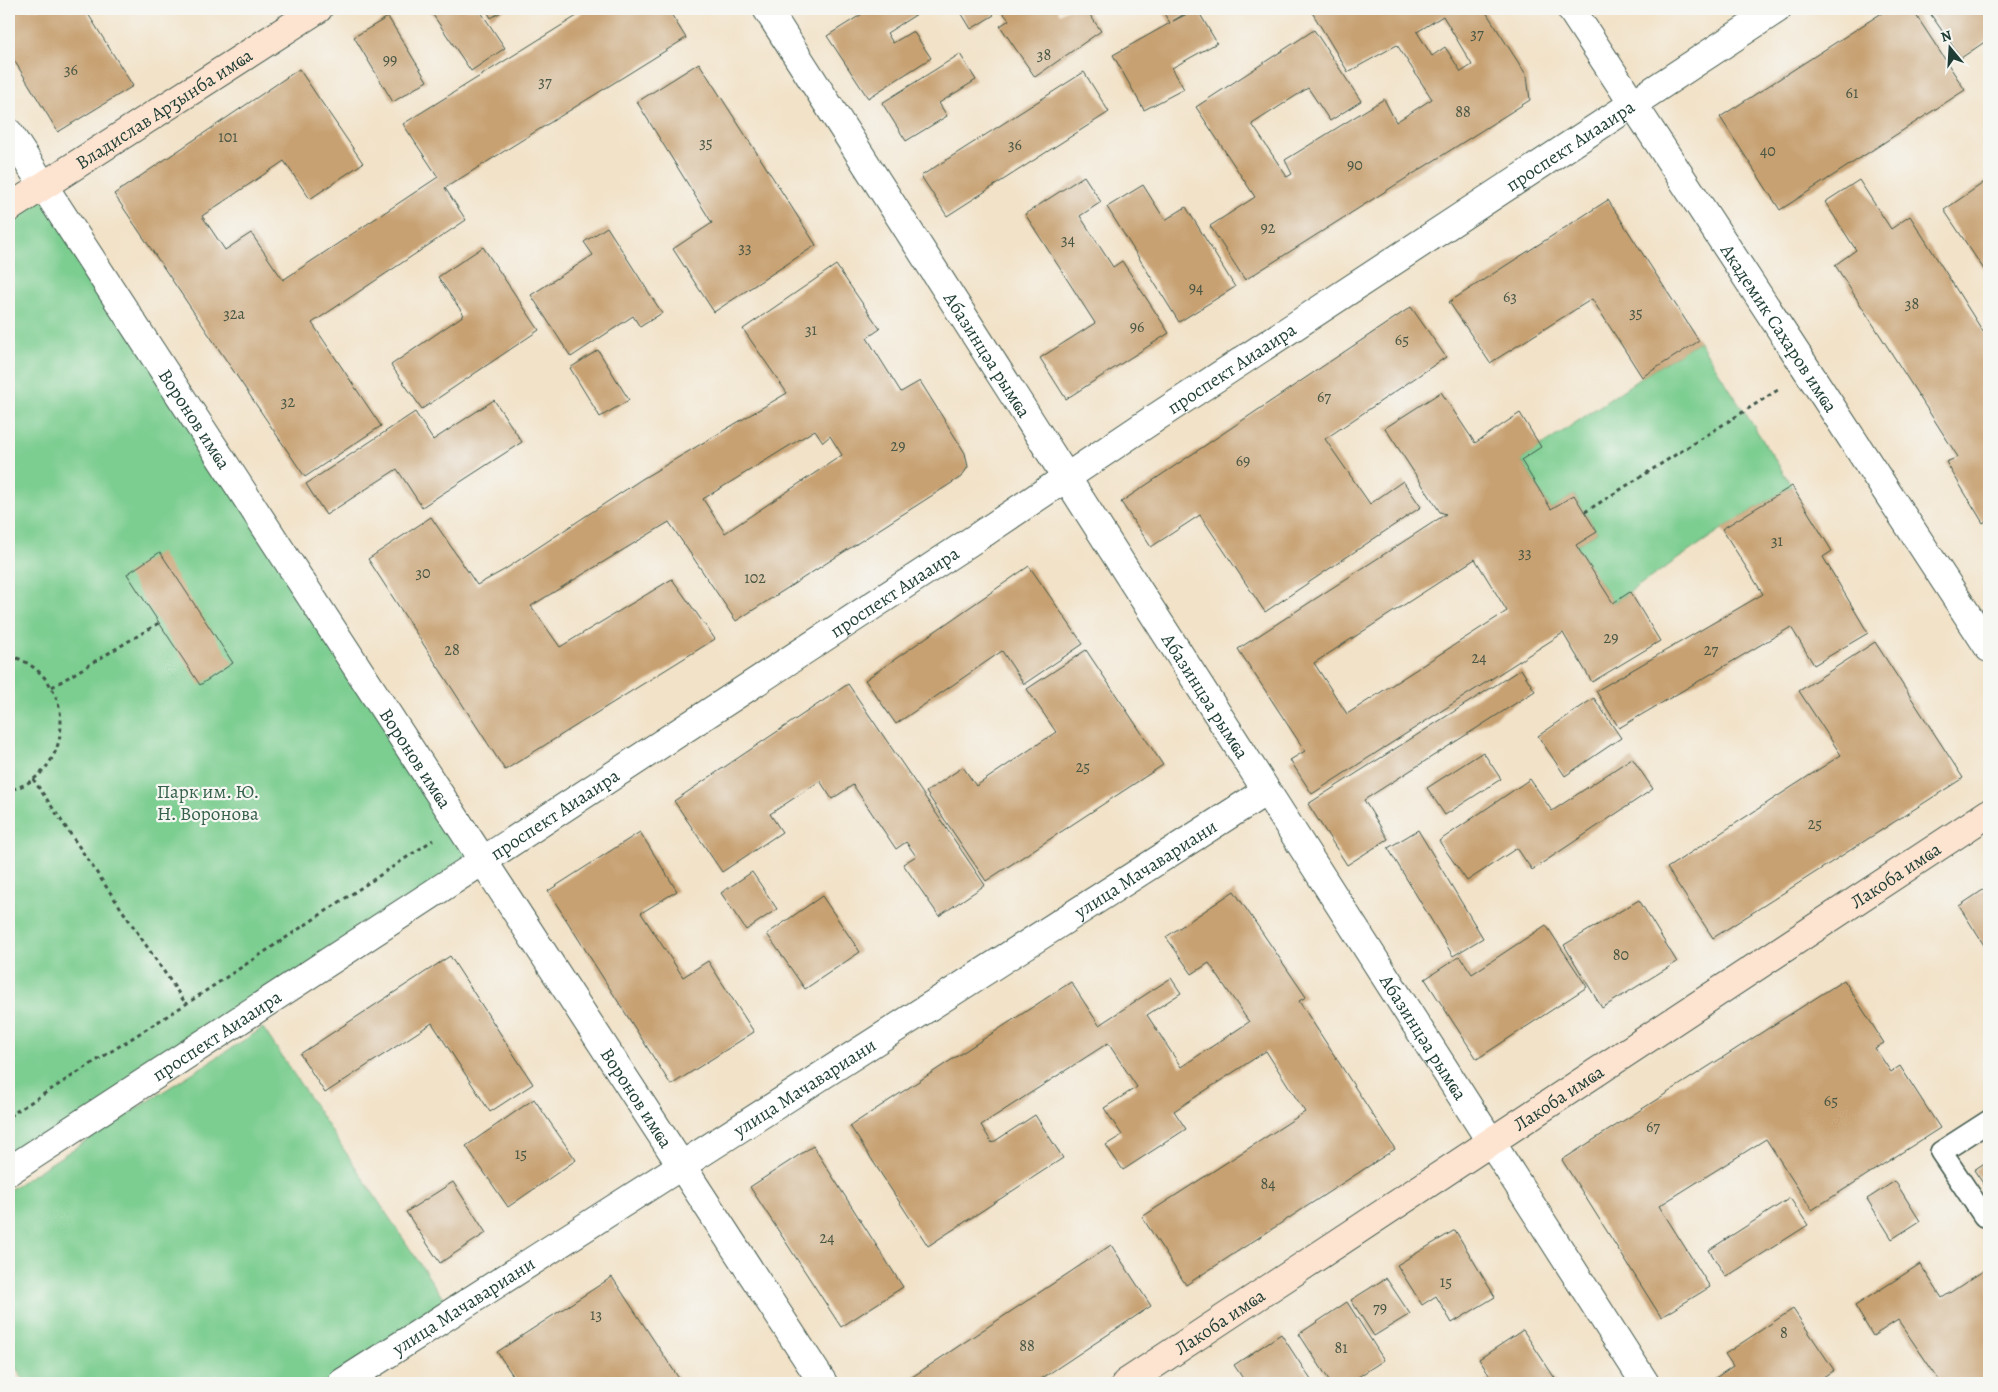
<svg xmlns="http://www.w3.org/2000/svg" width="1998" height="1392" font-family="Alegreya,serif">
<style>
.park{fill:#7bcd90;stroke:#4d8562}
.building{fill:#c7a172;fill-rule:evenodd}
.lines{fill:none;stroke-linecap:round;stroke-linejoin:round}
.service-casing{stroke:#3f564a;stroke-width:24}
.pedestrian-casing{stroke:#3f564a;stroke-width:30}
.minor-casing{stroke:#3f564a;stroke-width:30}
.secondary-casing{stroke:#3f564a;stroke-width:30}
.path{stroke:#3f564a;stroke-width:3;stroke-dasharray:4 4;stroke-linecap:butt}
.service{stroke:#fff;stroke-width:21}
.pedestrian{stroke:#fff;stroke-width:28}
.minor{stroke:#fff;stroke-width:28}
.secondary{stroke:#fde4d1;stroke-width:28}
.labels{text-anchor:middle;stroke-width:4.5;stroke-linejoin:round;paint-order:stroke}
.number-label{font-size:16px;fill:#495644}
.street-label{font-size:19px;fill:#1f3d34;stroke:#f6f6f2}
.park-label{font-size:19px;fill:#36614b;stroke:#f6f6f2}
</style>
<rect width="100%" height="100%" fill="#f6f6f2"/>
<filter id="ink" filterUnits="userSpaceOnUse"><feTurbulence type="fractalNoise" baseFrequency=".02" numOctaves="2"/><feDisplacementMap in="SourceGraphic" scale="10" xChannelSelector="R" yChannelSelector="G"/><feConvolveMatrix kernelMatrix="1 2 1 2 8 2 1 2 1" color-interpolation-filters="sRGB"/></filter>
<filter id="wash" filterUnits="userSpaceOnUse"><feTurbulence type="fractalNoise" baseFrequency=".0096" numOctaves="4" result="noise"/><feDisplacementMap in="SourceGraphic" scale="20" xChannelSelector="R" yChannelSelector="G"/><feGaussianBlur stdDeviation="1.12" result="paint"/><feColorMatrix in="noise" values="0 0 0 0 0 0 0 0 0 0 0 0 0 0 0 0 0 1.4 0 .05"/><feComposite in="paint" operator="in"/></filter>
<g filter="url(#wash)">
<rect width="100%" height="100%" fill="#f2e2c8"/>
<g class="park">
<path d="M43 186 482 860 9 1171V208Z"/>
<path d="M1699 341 1792 486 1722 529 1613 603 1576 545 1597 532 1574 495 1551 509 1521 460 1642 377Z"/>
<path d="M263 1028 448 1306 326 1383H26L9 1357V1190Z"/>
</g>
<g id="blocks">
<g class="building">
<path d="M9 9H85L133 86 58 132 9 52Z"/>
<path d="M429 9H479L505 48 471 71Z"/>
<path d="M486 9H506L491 18Z"/>
<path d="M588 9H668L686 38 445 188 466 220 312 323 381 426 305 477 114 194 299 69 363 163 310 199 284 161 202 216 225 250 251 233 283 280 438 177 403 124Z"/>
<path d="M870 9H914L917 14 887 33 893 43 913 31 931 58 868 98 827 36Z"/>
<path d="M959 9H989L994 15 971 29Z"/>
<path d="M1000 9H1057L1060 14 1067 9H1086L1101 31 1035 77 1000 26 1009 20Z"/>
<path d="M1161 9H1192L1173 21 1197 9 1217 43 1172 68 1184 89 1144 110 1113 55 1170 23Z"/>
<path d="M1310 9H1484L1527 76 1530 100 1245 280 1210 226 1255 197 1196 107 1314 30 1361 101 1330 121 1308 88 1252 124 1287 177 1292 174 1285 160 1384 99 1396 122 1432 99 1397 45 1348 72ZM1443 16 1472 65 1461 72 1445 47 1432 56 1417 32Z"/>
<path d="M1888 9H1912L1965 90 1780 210 1720 117Z"/>
<path d="M1927 9H1989V39L1961 58Z"/>
<path d="M388 17 427 81 393 102 354 37Z"/>
<path d="M960 54 976 80 939 103 947 116 906 141 882 103Z"/>
<path d="M699 63 816 245 714 312 673 249 712 223 637 102Z"/>
<path d="M1084 72 1109 112 947 216 921 176Z"/>
<path d="M1084 176 1101 202 1080 216 1113 267 1122 261 1169 333 1066 399 1040 358 1095 323 1025 214Z"/>
<path d="M1989 179V277L1944 210Z"/>
<path d="M1859 180 1891 229 1910 216 1989 341V519L1983 523 1946 462 1958 457 1835 265 1856 250 1825 202Z"/>
<path d="M1143 185 1165 220 1186 207 1235 287 1179 322 1107 207Z"/>
<path d="M1608 200 1699 341 1642 377 1592 299 1490 363 1449 302Z"/>
<path d="M607 227 662 313 640 327 633 316 571 357 531 295 593 255 584 242Z"/>
<path d="M483 247 539 330 422 409 391 365 464 315 438 277Z"/>
<path d="M836 265 880 329 867 338 901 392 920 381 965 453 968 467 961 477 736 621 669 522 531 606 560 647 672 579 715 639 505 770 368 559 431 517 477 585 504 570 642 479 787 393 743 329ZM815 430 823 442 830 436 842 455 725 533 703 499Z"/>
<path d="M1411 307 1446 357 1325 439 1370 504 1403 481 1421 507 1265 612 1200 515 1151 547 1121 502Z"/>
<path d="M598 350 629 400 600 417 570 368Z"/>
<path d="M1441 392 1475 443 1520 413 1541 447 1521 460 1551 509 1574 495 1597 532 1576 545 1613 603 1630 592 1660 641 1592 682 1563 633 1312 794 1290 760 1305 751 1238 649 1446 514 1440 512 1385 428ZM1475 559 1507 611 1347 714 1314 663Z"/>
<path d="M494 400 522 442 422 507 397 469 326 515 306 484 415 412 433 440Z"/>
<path d="M1792 486 1832 551 1823 557 1868 633 1814 665 1791 627 1619 728 1596 691 1763 594 1722 529Z"/>
<path d="M160 552 233 663 200 685 127 574Z"/>
<path d="M1029 566 1083 644 1024 684 1002 651 896 724 865 680Z"/>
<path d="M1875 642 1963 778 1713 938 1667 868 1841 755 1799 691Z"/>
<path d="M1086 650 1163 765 986 881 926 792 963 767 976 786 1056 732 1027 689Z"/>
<path d="M1521 669 1535 691 1364 800 1388 839 1347 865 1308 804Z"/>
<path d="M848 684 985 885 939 916 903 864 916 856 906 842 896 849 853 785 832 799 820 781 770 814 782 832 722 872 674 801Z"/>
<path d="M1594 698 1621 738 1565 776 1538 736Z"/>
<path d="M1483 752 1501 779 1445 815 1427 788Z"/>
<path d="M1632 758 1653 789 1532 870 1517 848 1467 881 1439 841 1530 779 1552 811Z"/>
<path d="M1418 830 1483 938 1453 956 1388 848Z"/>
<path d="M640 832 677 891 641 913 683 977 708 961 754 1032 671 1085 548 891Z"/>
<path d="M752 872 777 909 746 930 721 893Z"/>
<path d="M1989 886V953L1959 906Z"/>
<path d="M1234 891 1306 997 1299 1001 1395 1149 1186 1285 1142 1217 1305 1112 1266 1051 1174 1111 1186 1129 1123 1170 1106 1145 1122 1135 1104 1108 1137 1087 1108 1043 981 1125 992 1143 1035 1115 1063 1158 928 1246 850 1126 1071 982 1099 1025 1171 978 1181 993 1147 1015 1181 1067 1249 1022 1209 963 1192 974 1166 937Z"/>
<path d="M822 896 860 952 805 989 767 934Z"/>
<path d="M1639 900 1677 962 1602 1008 1564 945Z"/>
<path d="M1546 925 1587 987 1477 1059 1425 979 1460 956 1472 974Z"/>
<path d="M450 956 533 1084 490 1112 432 1023 325 1093 300 1054Z"/>
<path d="M1844 980 1884 1043 1875 1048 1891 1072 1900 1066 1940 1128 1812 1210 1766 1139 1659 1206 1710 1287 1661 1317 1562 1160Z"/>
<path d="M534 1099 576 1160 508 1207 466 1146Z"/>
<path d="M813 1146 903 1287 841 1327 750 1187Z"/>
<path d="M1989 1160V1192L1974 1170Z"/>
<path d="M1895 1181 1920 1221 1892 1239 1867 1199Z"/>
<path d="M453 1182 486 1233 440 1263 406 1212Z"/>
<path d="M1790 1198 1808 1225 1726 1277 1709 1250Z"/>
<path d="M1455 1230 1495 1297 1452 1323 1436 1296 1422 1305 1397 1265Z"/>
<path d="M1111 1245 1151 1306 1035 1383H903Z"/>
<path d="M1920 1264 1942 1298 1989 1267V1383H1941L1898 1320 1873 1336 1855 1306Z"/>
<path d="M612 1277 682 1383H518L497 1352Z"/>
<path d="M1386 1278 1410 1314 1374 1336 1351 1300Z"/>
<path d="M1347 1302 1384 1360 1349 1383H1331L1299 1334Z"/>
<path d="M1793 1309 1834 1370 1814 1383H1708L1733 1366 1725 1354Z"/>
<path d="M1523 1330 1558 1383H1483L1491 1378 1479 1359Z"/>
<path d="M1281 1334 1313 1383H1246L1234 1365Z"/>
</g>
</g>
</g>
<g filter="url(#ink)">
<use href="#blocks" fill-opacity="0" stroke="#3f564a" stroke-width="1"/>
<g class="lines">
<defs>
<path id="service" d="M1984 1216 1941 1152 1989 1121"/>
<path id="pedestrian" d="M985 532 1152 420"/>
<g id="minor">
<path id="s1" d="M767 9 1645 1383"/>
<path id="s2" d="M1571 9 1989 648"/>
<path id="s3" d="M9 133 823 1383"/>
<path id="s4" d="M1152 420 1777 9"/>
<path id="s5" d="M9 1171 985 532"/>
<path id="s6" d="M342 1383 1266 791"/>
</g>
<g id="secondary">
<path id="s7" d="M9 208 318 9"/>
<path id="s8" d="M1126 1383 1989 813"/>
</g>
</defs>
<use href="#service" class="service-casing"/>
<use href="#pedestrian" class="pedestrian-casing"/>
<use href="#minor" class="minor-casing"/>
<use href="#secondary" class="secondary-casing"/>
<g class="path">
<path d="M1585 512 1781 388"/>
<path d="M9 656C22 658 35 667 44 677 77 716 60 779 9 790"/>
<path d="M52 687 159 623"/>
<path d="M33 779 186 1004"/>
<path d="M9 1116 186 1004 433 840"/>
</g>
<use href="#service" class="service"/>
<use href="#pedestrian" class="pedestrian"/>
<use href="#minor" class="minor"/>
<use href="#secondary" class="secondary"/>
</g>
</g>
<g class="labels">
<g class="number-label">
<text x="1477" y="39">37</text>
<text x="1044" y="60">38</text>
<text x="390" y="65">99</text>
<text x="71" y="75">36</text>
<text x="545" y="87">37</text>
<text x="1852" y="98">61</text>
<text x="1463" y="117">88</text>
<text x="228" y="142">101</text>
<text x="706" y="148">35</text>
<text x="1015" y="150">36</text>
<text x="1768" y="156">40</text>
<text x="1355" y="170">90</text>
<text x="1268" y="233">92</text>
<text x="1068" y="245">34</text>
<text x="745" y="253">33</text>
<text x="1196" y="293">94</text>
<text x="1510" y="302">63</text>
<text x="1912" y="309">38</text>
<text x="1636" y="318">35</text>
<text x="234" y="319">32а</text>
<text x="1137" y="332">96</text>
<text x="811" y="335">31</text>
<text x="1402" y="345">65</text>
<text x="1324" y="402">67</text>
<text x="288" y="407">32</text>
<text x="898" y="451">29</text>
<text x="1243" y="466">69</text>
<text x="1777" y="546">31</text>
<text x="1525" y="558">33</text>
<text x="423" y="578">30</text>
<text x="755" y="583">102</text>
<text x="1611" y="643">29</text>
<text x="452" y="655">28</text>
<text x="1711" y="655">27</text>
<text x="1479" y="663">24</text>
<text x="1083" y="772">25</text>
<text x="1815" y="829">25</text>
<text x="1621" y="960">80</text>
<text x="1831" y="1106">65</text>
<text x="1653" y="1132">67</text>
<text x="521" y="1159">15</text>
<text x="1268" y="1189">84</text>
<text x="827" y="1243">24</text>
<text x="1446" y="1287">15</text>
<text x="1380" y="1313">79</text>
<text x="596" y="1320">13</text>
<text x="1784" y="1338">8</text>
<text x="1027" y="1351">88</text>
<text x="1341" y="1353">81</text>
</g>
<g class="street-label">
<text dy="7" stroke="none"><textPath href="#s7" startOffset="184">Владислав Арӡынба имҩа</textPath></text>
<text dy="7" stroke="none"><textPath href="#s4" startOffset="500">проспект Аиааира</textPath></text>
<text dy="7" stroke="none"><textPath href="#s2" startOffset="381">Академик Сахаров имҩа</textPath></text>
<text dy="7" stroke="none"><textPath href="#s1" startOffset="410">Абазинцәа рымҩа</textPath></text>
<text dy="7" stroke="none"><textPath href="#s4" startOffset="95">проспект Аиааира</textPath></text>
<text dy="7" stroke="none"><textPath href="#s3" startOffset="341">Воронов имҩа</textPath></text>
<text dy="7" stroke="none"><textPath href="#s5" startOffset="1058">проспект Аиааира</textPath></text>
<text dy="7" stroke="none"><textPath href="#s1" startOffset="815">Абазинцәа рымҩа</textPath></text>
<text dy="7" stroke="none"><textPath href="#s3" startOffset="746">Воронов имҩа</textPath></text>
<text dy="7" stroke="none"><textPath href="#s5" startOffset="652">проспект Аиааира</textPath></text>
<text dy="7" stroke="none"><textPath href="#s6" startOffset="954">улица Мачавариани</textPath></text>
<text dy="7" stroke="none"><textPath href="#s8" startOffset="922">Лакоба имҩа</textPath></text>
<text dy="7" stroke="none"><textPath href="#s5" startOffset="248">проспект Аиааира</textPath></text>
<text dy="7" stroke="none"><textPath href="#s1" startOffset="1220">Абазинцәа рымҩа</textPath></text>
<text dy="7" stroke="none"><textPath href="#s6" startOffset="549">улица Мачавариани</textPath></text>
<text dy="7" stroke="none"><textPath href="#s3" startOffset="1151">Воронов имҩа</textPath></text>
<text dy="7" stroke="none"><textPath href="#s8" startOffset="518">Лакоба имҩа</textPath></text>
<text dy="7" stroke="none"><textPath href="#s6" startOffset="144">улица Мачавариани</textPath></text>
<text dy="7" stroke="none"><textPath href="#s8" startOffset="112">Лакоба имҩа</textPath></text>
</g>
<g class="park-label">
<text x="208" y="798">Парк им. Ю.<tspan x="208" dy="22">Н. Воронова</tspan></text>
</g>
</g>
<rect width="1998" height="1392" fill="none" stroke="#f6f6f2" stroke-width="30"/>
<g transform="translate(1950 48) rotate(342)" stroke="#f6f6f2" stroke-width="4" paint-order="stroke">
<path d="M0-4L9 19L0 12L-9 19Z" fill="#1f3d34"/>
<text y="-8" font-size="14" font-weight="bold" text-anchor="middle" fill="#1f3d34">N</text>
</g>
</svg>
